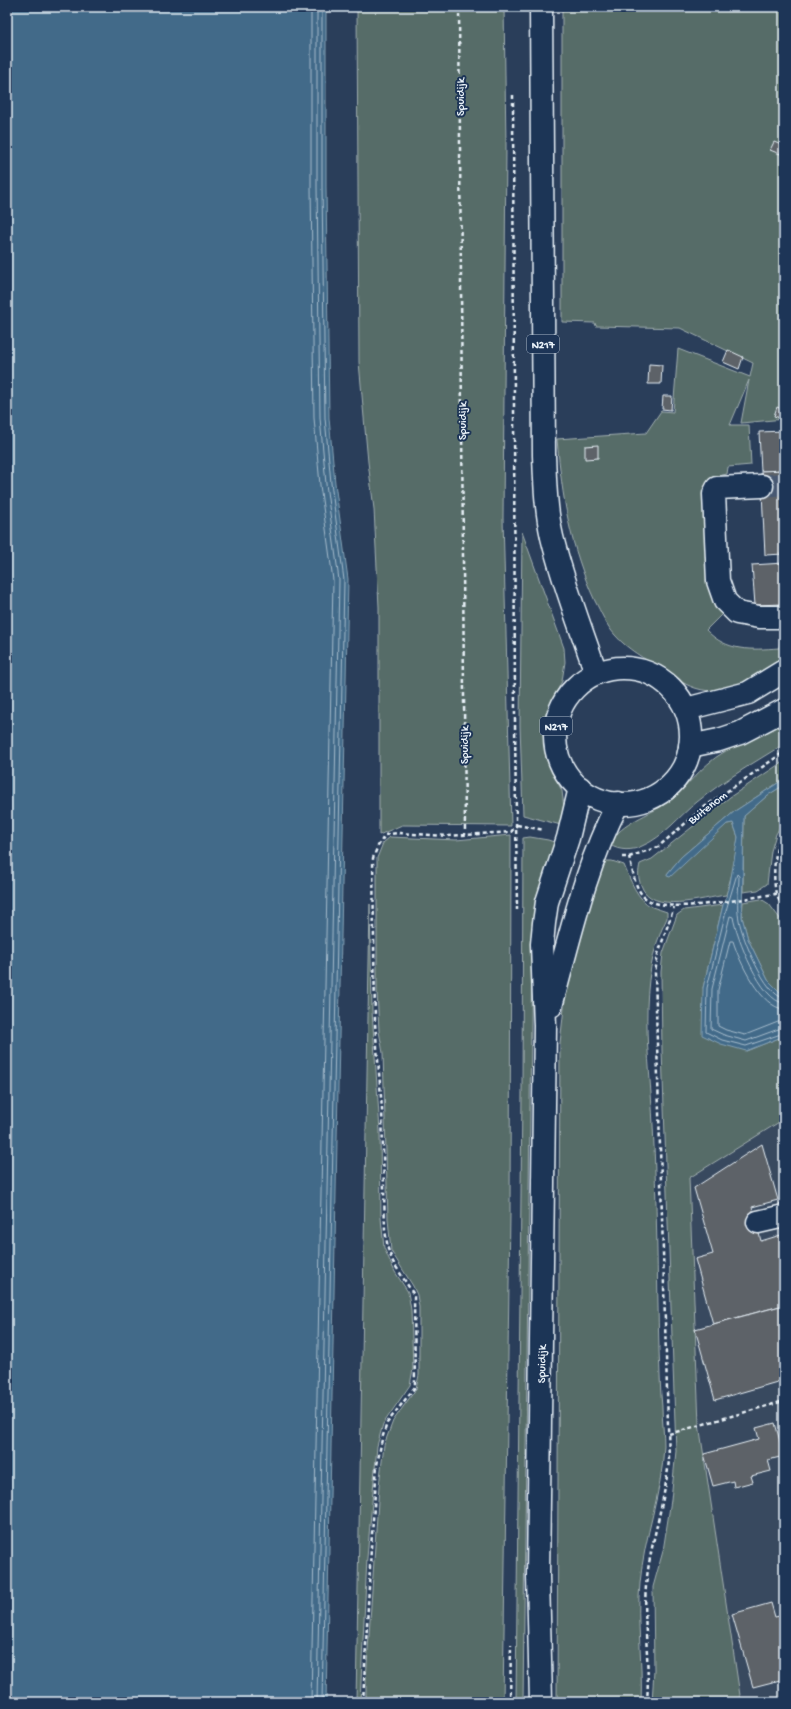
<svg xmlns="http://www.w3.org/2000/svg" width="791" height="1709" font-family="'Gochi Hand',sans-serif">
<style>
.built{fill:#39495e}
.green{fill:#576c67;stroke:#a0aeb0}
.water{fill:#426b89;stroke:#84a1b5}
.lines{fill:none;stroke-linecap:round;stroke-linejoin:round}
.shore{stroke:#a6bbcc;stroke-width:1}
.building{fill:#5d6268;stroke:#e8f1f8}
.minor-tunnel{stroke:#465972;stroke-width:22;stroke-dasharray:22 11;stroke-linecap:butt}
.minor-casing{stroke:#e8f1f8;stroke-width:25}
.major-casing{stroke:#e8f1f8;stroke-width:25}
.path{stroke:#e8f1f8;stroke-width:2.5;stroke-dasharray:4 3;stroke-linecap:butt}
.minor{stroke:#1d3557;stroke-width:22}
.major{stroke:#1d3557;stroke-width:22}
.labels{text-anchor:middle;stroke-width:4;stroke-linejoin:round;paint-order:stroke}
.shield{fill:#1d3557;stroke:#abb9c8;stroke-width:1}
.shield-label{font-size:11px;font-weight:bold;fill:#e8f1f8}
.street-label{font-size:12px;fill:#e8f1f8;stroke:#1d3557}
</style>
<rect width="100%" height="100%" fill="#2a3e5a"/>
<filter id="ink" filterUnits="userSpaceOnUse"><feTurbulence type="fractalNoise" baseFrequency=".025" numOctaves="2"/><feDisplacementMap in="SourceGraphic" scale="8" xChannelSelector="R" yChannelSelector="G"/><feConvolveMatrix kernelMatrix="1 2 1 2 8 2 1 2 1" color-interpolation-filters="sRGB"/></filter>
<g filter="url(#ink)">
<path class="built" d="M784 1112V1702H724L680 1424 687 1175Z"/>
<g class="green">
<path d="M357 7H504L506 145 503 518 511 826 402 825 379 835V607L374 509 368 462 359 362Z"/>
<path d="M562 7H784V419L741 423 749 380 730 425H749L751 465 728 467 727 474 713 477 705 486 709 584 713 601 722 614 706 630C727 652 751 650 779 648L784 627V658C760 675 727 699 695 688 683 684 672 676 661 669 645 659 627 649 615 635 606 625 601 612 595 601 570 547 562 497 557 439L646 433 661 411 673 412 678 349 750 377 753 363 680 328 596 326 595 323 562 322Z"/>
<path d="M522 532 564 648 565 662 562 681 546 714 543 733 546 759 562 791 564 808 561 825 523 815 520 725Z"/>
<path d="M784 722V744C755 762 724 780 697 802 679 816 664 837 642 846 632 851 620 851 610 845 615 827 647 815 662 806 685 791 700 766 724 752 743 741 765 733 784 722Z"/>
<path d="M784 761V779L735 811 681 857 667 874 727 824 733 823 738 837 734 866 726 895C703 898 651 915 641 885 638 878 638 872 640 864L652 859 730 797Z"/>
<path d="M784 785V820L776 834 771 851 767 884 758 890 743 892 744 816 768 795Z"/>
<path d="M511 835 510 1214 503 1702H366V1680L379 1486 384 1445 393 1421 416 1389 419 1375V1307L417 1295 413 1286 391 1251 388 1219 383 1053 379 1031 377 991V858L383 843 390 837 456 840Z"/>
<path d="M530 837 548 840 557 843 532 939 523 1702H516L522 1094 523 838Z"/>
<path d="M784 841V900C774 882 779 859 784 841Z"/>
<path d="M603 861H612L624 865C630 879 637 900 652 907 657 909 662 910 667 912V918C635 981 650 1057 653 1125 657 1200 657 1276 659 1351 660 1370 660 1388 662 1407 662 1420 664 1433 664 1446 662 1494 644 1536 640 1583 636 1622 643 1662 641 1702H557L560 1043 567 982Z"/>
<path d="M761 899 769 904 784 924V996L768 980 748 939 742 917 743 902Z"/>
<path d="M370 904 372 1011 380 1131 381 1218 384 1248 395 1272 408 1292 411 1310 413 1369 410 1385 383 1424 377 1446 367 1558 360 1702H356Z"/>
<path d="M723 905 703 988 746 1051 784 1036V1119L689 1178 699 1424 741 1702H652L654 1671 653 1587 663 1551 671 1500 676 1451 662 1050 661 972 663 953 677 915 684 910Z"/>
</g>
<g class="water">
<path d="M7 7H326V186L329 418 335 483 348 579 326 1702H7Z"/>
<path d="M784 779V785L768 795 744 816 742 917 748 939 768 980 784 996V1036L746 1051 721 1044 702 1035 703 988 723 905 729 889 738 837 733 823 727 824 670 877 667 876V874L681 857 735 811Z"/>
</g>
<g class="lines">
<g class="shore">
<path d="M784 998C765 996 742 937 739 920 736 906 739 889 739 876L737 874 727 907 707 988 706 1032 722 1040 746 1046 784 1033"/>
<path d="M784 1003C761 1002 736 936 733 917L730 916 712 989 711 1029 724 1035 746 1041 784 1027"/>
<path d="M784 1009C761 1008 739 961 733 941H730L718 990V1026L726 1030 745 1035 778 1022 784 1021"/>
<path d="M311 1702 333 580 320 485 314 418 311 186V7"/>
<path d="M317 1702 339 580 326 484 320 418 317 186V7"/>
<path d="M322 1702 344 580 331 483 325 418 322 186V7"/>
</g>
</g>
<g class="building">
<path d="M774 142 784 146 780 154 770 150Z"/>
<path d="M728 350 743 357 739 369 723 362Z"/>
<path d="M649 364 662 365 661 384H648Z"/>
<path d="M663 396H672L671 410 662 409Z"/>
<path d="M777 407 784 410 783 419 774 416Z"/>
<path d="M784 431V470L761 471 759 432Z"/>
<path d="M598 445V458L585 459V446Z"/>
<path d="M784 470V554L765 555 761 471Z"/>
<path d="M784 563V604L755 605 752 565Z"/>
<path d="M762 1144 778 1200 752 1207 761 1241 784 1234V1305L713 1324 695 1259 713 1254 694 1188Z"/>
<path d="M784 1305V1380L715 1400 695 1329Z"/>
<path d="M775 1423 784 1456 768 1460 771 1471 751 1476 753 1482 734 1487 733 1481 713 1486 704 1454 759 1439 756 1428Z"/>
<path d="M771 1603 775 1617 784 1615V1679L753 1687 732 1614Z"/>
</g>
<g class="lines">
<path class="minor-tunnel" d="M762 486 784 484"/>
<defs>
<g id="minor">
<path d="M762 486 717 488 714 494 718 581 725 601 737 613 759 617H784"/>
<path d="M758 1222 784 1216"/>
</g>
<g id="major">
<path d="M541 7 544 455C545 483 546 511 552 537 563 583 581 628 596 673"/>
<circle cx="623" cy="736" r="68"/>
<path d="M686 709 748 693 784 671"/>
<path d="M690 746 719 740 740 733 784 710"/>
<path d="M551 1006C570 937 585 867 618 803"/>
<path d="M541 1702 538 1576 545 1026 542 944 544 923 547 902 568 838 580 788"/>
</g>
</defs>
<use href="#minor" class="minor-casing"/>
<use href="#major" class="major-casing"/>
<g class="path">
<path d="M459 7 465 835"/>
<path d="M513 95 515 723 517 910"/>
<path d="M517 825 544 830"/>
<path d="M622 857H629L658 847 703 808 784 752"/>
<path d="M629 857C633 870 634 887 644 897 664 917 748 897 776 894L784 910"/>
<path d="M776 894C772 872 775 847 784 827"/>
<path d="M669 1434 784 1401"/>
<path d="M363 1702 371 1548 377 1465 382 1439 387 1423 415 1387 414 1295 393 1262 388 1249 385 1230 382 1109 375 1023 373 858 378 846 385 835 397 833 448 836 511 832 516 826"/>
<path d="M510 1702 511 1645"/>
<path d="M647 1702C650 1663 643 1625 646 1586 650 1543 665 1503 669 1460L655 973 658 954 674 907"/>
</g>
<use href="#minor" class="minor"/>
<use href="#major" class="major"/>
</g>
</g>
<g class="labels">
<g class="shield">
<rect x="527" y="335" width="32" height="18" rx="3"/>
<rect x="540" y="717" width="32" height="18" rx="3"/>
</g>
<g class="shield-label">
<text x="543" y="348">N217</text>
<text x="556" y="730">N217</text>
</g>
<g class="street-label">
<text transform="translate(460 97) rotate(-90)" y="4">Spuidijk</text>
<text transform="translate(462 421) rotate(-90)" y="4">Spuidijk</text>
<text transform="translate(464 745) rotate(-90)" y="4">Spuidijk</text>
<text transform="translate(707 807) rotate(-38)" y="4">Buitenom</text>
<text transform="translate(541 1364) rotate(-89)" y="4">Spuidijk</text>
</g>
</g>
<rect width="791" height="1709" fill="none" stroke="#1d3557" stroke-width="24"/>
<rect x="12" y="12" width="767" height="1685" fill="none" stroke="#e8f1f8" stroke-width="1.5" filter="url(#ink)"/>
</svg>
